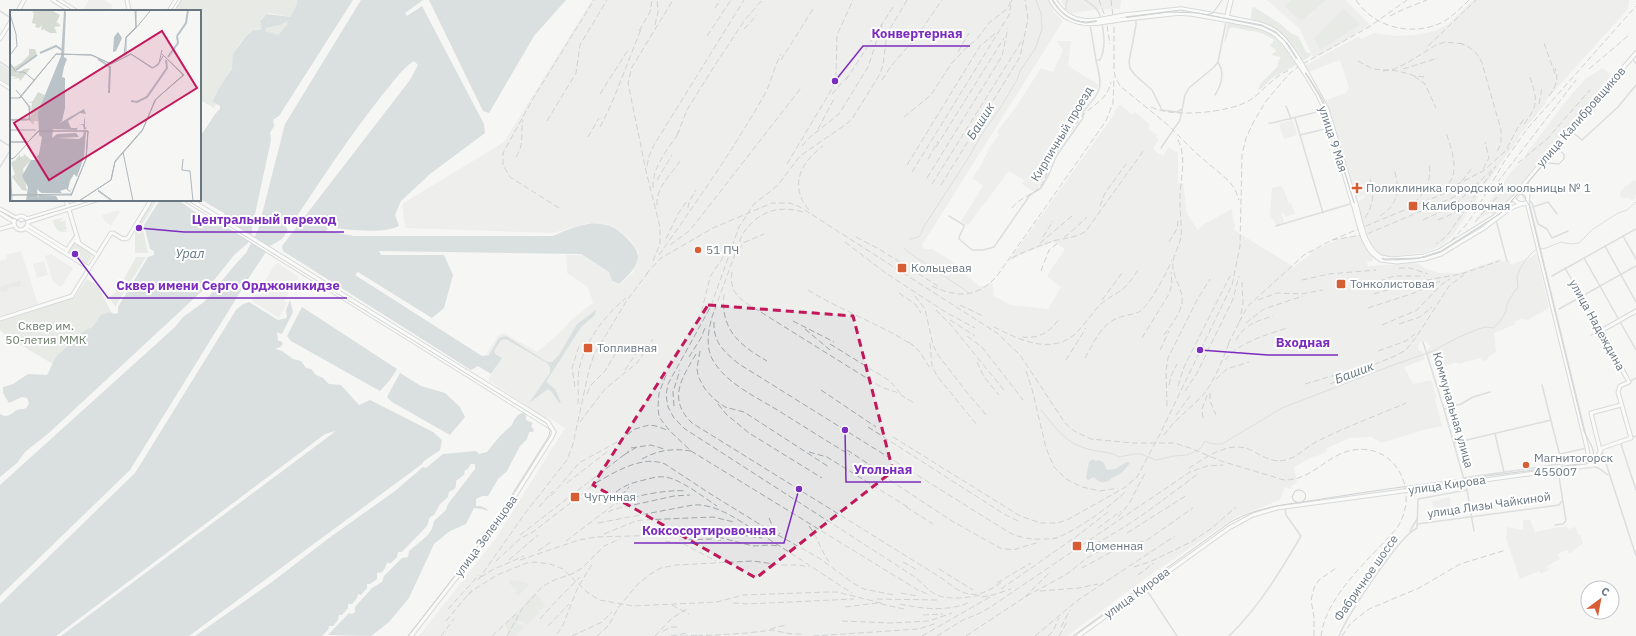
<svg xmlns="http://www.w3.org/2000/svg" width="1636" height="636" font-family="'IBM Plex Sans',sans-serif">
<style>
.built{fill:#e4e5e4}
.green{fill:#d6dbd3}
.water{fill:#b9c3c8;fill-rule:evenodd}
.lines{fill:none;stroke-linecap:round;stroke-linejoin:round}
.stream{stroke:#b9c3c8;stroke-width:1}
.secondary-casing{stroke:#b3b7bb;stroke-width:5}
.primary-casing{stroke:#b2b6b9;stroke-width:5.5}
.street{stroke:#bec2c5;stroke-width:1.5}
.secondary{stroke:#fff;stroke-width:3}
.primary{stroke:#fff;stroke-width:3.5}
.tram{stroke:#a0a6ab;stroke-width:1}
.rail{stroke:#a0a6ab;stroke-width:1;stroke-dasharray:6 3;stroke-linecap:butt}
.secondary-bridge-casing{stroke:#b3b7bb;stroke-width:5;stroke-linecap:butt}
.primary-bridge-casing{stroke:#b2b6b9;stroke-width:5.5;stroke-linecap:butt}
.secondary-bridge{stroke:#fff;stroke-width:3}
.primary-bridge{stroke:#fff;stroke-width:3.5}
.marked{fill:none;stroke:#c2185b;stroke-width:3;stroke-dasharray:8 5;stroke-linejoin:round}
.poi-dot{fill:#d65d34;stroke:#fff;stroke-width:1.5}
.labels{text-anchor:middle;stroke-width:4;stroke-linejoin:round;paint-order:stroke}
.street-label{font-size:12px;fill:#687682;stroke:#fff}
.poi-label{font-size:12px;fill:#687682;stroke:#fff;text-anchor:start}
.park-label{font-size:12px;fill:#6a7a66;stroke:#fff}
.water-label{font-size:13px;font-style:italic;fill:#63777f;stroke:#fff}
.inset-river{fill:none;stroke:#b9c3c8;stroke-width:2}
.inset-road{fill:none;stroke:#b0b7bc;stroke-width:1}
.view{fill:#c2185b;fill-opacity:0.15;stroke:#c2185b;stroke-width:2}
.inset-edge{fill:none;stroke:#687682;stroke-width:2}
.leader{fill:none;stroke:#7b2cbf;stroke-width:1.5}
.callout-dot{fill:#7b2cbf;stroke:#fff;stroke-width:1.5}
.callout-label{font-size:13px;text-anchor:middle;font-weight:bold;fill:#7b2cbf;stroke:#fff;stroke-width:4;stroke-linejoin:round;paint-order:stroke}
</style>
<rect width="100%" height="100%" fill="#f6f6f4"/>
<g class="built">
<path d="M89 0H104L113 5 109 11H82Z"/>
<path d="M592 0H1048L1055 13 1063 21 922 245 924 249H932L950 260 979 286H986L991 282 993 284 994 296 1011 305 1048 309 1061 287 1047 276 1065 249 1054 242 1020 255 1008 262 1115 113 1114 112 1120 104 1132 115 1135 112 1150 125 1148 128 1157 135 1156 138 1159 139 1153 149 1157 153 1163 156 1169 147 1175 152H1178V183H1183L1187 214 1198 230 1202 225 1232 209 1233 220 1235 225 1234 230 1294 267 1311 254 1310 252 1325 245 1339 239 1357 235 1358 236 1361 235 1365 247 1373 257V261L1367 262 1368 266 1417 263 1426 269 1439 273H1459L1500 259 1503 262 1509 260 1511 265 1531 257 1536 253 1549 307 1538 315 1537 314 1529 320 1521 319 1514 322 1516 324 1494 333 1496 352 1490 356 1487 360 1482 361 1481 358 1458 364 1457 362 1445 366 1441 358 1435 355 1429 358 1427 351 1430 347 1428 343 1425 341 1420 342 1418 346 1419 351H1422L1425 359 1404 367 1413 384 1431 380 1437 398 1435 399 1442 426 1427 429 1381 443 1372 437 1350 438 1327 448 1326 452 1315 457 1314 456 1294 467 1297 483 1292 485 1291 489 1285 487 1280 500 1236 517 1150 575 1067 636H419L496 538 565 428 548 417 545 418 488 380 499 362 487 353 498 336 504 333 537 352 565 328 571 320 593 303 588 287 567 273 566 255H581L609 272 612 282 619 285 633 273 639 253 630 239 607 224 588 223 553 233 405 228 402 204 504 142Z"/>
<path d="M1061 0H1121L1120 9H1099L1069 14Z"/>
<path d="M1267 0H1345L1370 25 1336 46 1313 58 1300 29Z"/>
<path d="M1473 0H1629L1628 9 1545 101 1546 103 1518 137 1519 138 1491 177 1454 234 1442 245 1427 252 1387 257 1383 256 1377 252 1371 245 1366 229 1361 231 1358 210 1359 207 1357 201 1365 198 1364 195 1356 197 1326 100 1346 93 1349 88 1340 60 1308 72 1304 66 1359 36 1361 39 1374 33 1397 36 1415 35 1435 31 1448 24Z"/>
<path d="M1057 41H1071L1068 66 1099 85 1081 114 1054 153 1046 175 1037 189 1033 191 1022 184 1024 180 1009 171 968 225 961 221 983 186 972 178 984 161 983 160 988 152 987 151 999 135 997 133 999 129 1014 110 1041 68 1053 72 1063 50Z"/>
<path d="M1603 68 1613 77 1542 158 1500 210 1493 215 1491 213 1477 220 1476 219 1512 171 1527 156 1526 154 1567 100 1586 78Z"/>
<path d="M1293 120 1297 135 1284 139 1279 124Z"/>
<path d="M1634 180 1636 181V194L1634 199 1630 200 1629 197 1624 199 1620 196 1621 191 1626 185H1628Z"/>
<path d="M1281 186 1284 190 1289 204 1291 203 1295 214 1285 217 1284 213H1282L1284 223 1276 225 1273 219 1270 216 1272 188Z"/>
<path d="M118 210 120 212 111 226 105 221 102 215Z"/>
<path d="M21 251 38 304 0 316V261L7 259 6 255Z"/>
<path d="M51 254 73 268 61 287 53 282 45 256Z"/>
<path d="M44 261 48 275 37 278 33 264Z"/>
<path d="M278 263 299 277 284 300 287 303 279 318 252 301 274 266Z"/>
<path d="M1450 497 1451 509 1435 514 1432 501Z"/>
<path d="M1523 520H1530L1535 532 1560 527 1567 526 1568 529 1576 527 1578 535H1580L1583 543 1569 554 1567 550 1557 554 1560 559 1547 566 1549 570 1541 574 1539 571 1520 579 1506 539 1507 527 1523 530Z"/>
</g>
<g class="green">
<path d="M181 0H297V4L290 17 269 13 262 18 260 23C265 32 280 25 287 21H288V24L279 35C272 36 267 31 260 29 250 26 237 46 234 54 232 58 234 63 233 67L227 75 213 102 216 104 214 108 200 100V11H175Z"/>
<path d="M1292 0H1326L1301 21 1285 6Z"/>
<path d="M1254 7 1279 23 1292 34 1298 36 1306 52 1311 54 1309 57 1303 61C1292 38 1275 25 1251 19L1252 8Z"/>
<path d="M1343 9 1361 24 1320 50 1315 38Z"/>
<path d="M1231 22C1267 29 1277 31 1296 65L1272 78 1262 88 1258 90 1261 83 1277 67 1279 60 1281 57 1272 55 1273 53 1276 52 1275 49 1270 46 1274 40C1268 36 1257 30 1250 31L1231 27C1226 31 1229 38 1224 42L1228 23Z"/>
<path d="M0 64 11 71V86L0 79Z"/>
<path d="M153 200H157L142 225 148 253H135V230Z"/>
<path d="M64 218 60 221 61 222 65 220 66 225 63 226H66L67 229 64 231H68C60 235 54 228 53 220Z"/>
<path d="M74 243 93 254 87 264 68 253Z"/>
<path d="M136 257H146L130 283 124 279Z"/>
<path d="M87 279 98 286 111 312C94 315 96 330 79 333 74 346 58 351 53 364L9 338 0 330V322L74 298Z"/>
<path d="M20 281 21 283 19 287H10L7 291 1 292 0 287Z"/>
<path d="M121 283 128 286 115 307 109 297 114 294Z"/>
<path d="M511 580 521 581 524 583 526 582 529 585 518 596 515 593 517 590 509 583Z"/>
<path d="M535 593 542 600 545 606 540 611 538 607 536 608 539 612 527 625 519 620 517 623 520 626 522 624 524 627 515 636H510L505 624Z"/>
</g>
<g class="water">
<path d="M297 0H353L279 116 273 120 274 126 270 133 271 140 252 228V235L248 243 235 254 215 279 50 432 25 452 17 463 0 477V414C7 418 10 415 15 411 22 407 26 412 29 403L27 398 22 397 9 403 3 393V387L13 384 28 374 47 375 56 357 77 337 78 334 92 327 101 315 110 312 114 314 118 313V307L148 257 154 255V251L150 249 144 225 160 200H178L214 225H219L225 216 224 213 200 199V137L215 114 220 109V106L213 102C213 98 228 73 232 69L233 54 246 36 253 30 262 29 260 21 267 14 290 17 297 4ZM287 21 288 24 278 35 265 31 266 28 280 25Z"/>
<path d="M361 0H423L405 13 407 16 422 6 484 124 485 133 430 174 401 201 395 215 399 226C383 234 347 230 329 227L326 231 354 236H553C564 231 576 226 588 224 593 223 601 224 607 225 616 227 639 246 638 257 636 269 628 276 619 284L612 281 609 272 581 254 379 251 381 255H444L453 275 444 308 432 318 358 272 355 275 482 356 489 355 499 338 506 336 547 362H552L559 355 577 324 596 310 595 315 581 327 546 382 555 389 561 403H559L552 392 548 389 529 403 550 373V367L547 363 506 339 501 340 494 351 495 354 502 358 491 374 478 366 471 370 283 251 282 246 410 80 418 65 414 61C401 69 393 83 383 94 351 134 323 177 295 219L283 221V223L288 230 282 239 270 246 252 273 130 470 0 596V485L175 327 183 317 204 302 235 265 246 253 258 230 285 124Z"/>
<path d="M429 0H566L534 36 489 113 483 111Z"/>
<path d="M290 300 293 312 282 334 277 332 278 341H281L283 344 280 347 275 349 282 351 293 359 301 361 306 368 311 369 316 375 323 378 329 384 341 385 359 405 370 400 433 432 442 440 440 450 424 461 422 464 189 636H61L332 434 335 431 325 434 56 636H0V604L135 473 236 310 243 304 249 302 278 320 287 318 286 310Z"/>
<path d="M302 307 397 369 390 380 380 391 291 341 287 336Z"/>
<path d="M400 373 421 386 445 393 460 407 465 417 450 435 392 402 387 397Z"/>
<path d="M524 412 526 413V420L533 423 531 426 534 430 533 432H529L527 439 520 446 507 471 498 479 488 496H482L476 499V506H481L487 509 488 511 482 509 474 508 466 524 450 531 434 544 409 598 389 622 371 636 328 635 349 613 352 614 355 612V607L372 588 382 582 384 576 402 558 408 557 409 551 427 536 432 529 434 521 446 510 448 504 475 469V464H471L467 470H465L464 475 456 481C456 489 456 488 449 492L448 497 440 504 434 515 430 517 427 526 402 552H398L397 557 391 563H387L385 568 382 572 377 573V579L370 584H367V588L361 595 358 594 357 598 352 604H348V608L342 615H339L338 620 333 626H329L328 630 322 636H195L272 582 329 538 395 491 423 467 426 468 443 454 476 451 479 454 487 452 500 436 512 425 514 420 518 415Z"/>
<path d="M1093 459 1095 461 1099 460 1103 462 1107 470 1115 469 1127 462 1130 463C1127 467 1122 473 1118 475 1115 477 1115 476 1112 478 1105 484 1100 484 1094 477L1088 480 1086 478 1089 462Z"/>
</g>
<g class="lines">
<g class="stream">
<path d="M910 239C919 237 921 238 923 228L967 160 982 134 1002 105 1017 80 1020 71 1035 49 1042 29 1041 13 1036 0"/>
<path d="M904 248 908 252 968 292"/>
<path d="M1041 410C1057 429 1065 444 1092 450 1100 452 1112 452 1119 457L1134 454H1141L1156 460 1174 456 1187 455 1200 449 1205 441 1212 444H1222L1282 408 1388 367 1433 351 1457 338 1478 329 1486 327 1493 328C1497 325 1503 318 1505 313 1507 310 1506 307 1507 304 1510 298 1513 293 1518 287L1517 277 1520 269 1526 259 1535 250 1546 248 1561 242 1571 244 1579 243 1593 229 1618 213 1627 210 1636 202"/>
</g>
<defs>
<g id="secondary">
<path d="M53 0 71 11"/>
<path d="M59 0 76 11"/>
<path d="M127 0 129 11"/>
<path d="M18 11 24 0"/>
<path d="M169 11 176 0"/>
<path d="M172 11 179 0"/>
<path d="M1227 17C1266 25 1276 22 1299 59"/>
<path d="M1226 20C1265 28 1274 25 1296 60"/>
<path d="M0 39 11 21"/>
<path d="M1306 71 1327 109 1356 204"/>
<path d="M1304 72 1318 95 1325 110 1353 204"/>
<path d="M0 82 11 89"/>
<path d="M1526 182 1528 194"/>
<path d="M1518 192 1538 167 1636 53"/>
<path d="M1519 192 1525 193 1528 196 1527 202 1524 204 1518 203 1513 199Z"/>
<path d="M66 200 79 243"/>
<path d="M186 200 464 373"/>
<path d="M191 200 464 370"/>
<path d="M1527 202 1587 448 1590 466"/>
<path d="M0 209 16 218"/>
<path d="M0 213 14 222"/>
<circle cx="21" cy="223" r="7"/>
<path d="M27 219 89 200"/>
<path d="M28 222 96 200"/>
<path d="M27 225 67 250"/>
<path d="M25 228 89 268"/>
<path d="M0 229 14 225"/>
<path d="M74 240 97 255"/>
<path d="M66 252 75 238"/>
<path d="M1381 257 1391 259 1424 256 1439 251 1494 217 1513 198"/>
<path d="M1381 260 1397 262 1425 259 1441 254 1484 228 1509 209 1521 204"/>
<path d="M0 319 72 296 111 233H113L123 239 128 238 151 200"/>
<path d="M466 371 548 422 554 432"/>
<path d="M464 373 550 427"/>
<path d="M1600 450 1591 413 1621 405"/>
<path d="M1421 489 1593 465 1602 448 1631 438 1618 392 1620 386 1629 382 1601 331 1636 311"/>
<path d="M411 636 494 529 552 437 554 432"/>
<path d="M1078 636 1229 528 1253 515 1277 508 1403 491"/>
</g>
<g id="primary">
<path d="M1051 0C1062 19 1076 25 1098 23"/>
<path d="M1054 0C1065 17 1078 23 1098 20"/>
<path d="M1125 15 1181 9 1227 17"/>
<path d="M1125 19 1179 13 1192 14 1226 20 1231 0"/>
</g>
</defs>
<use href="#secondary" class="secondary-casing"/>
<use href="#primary" class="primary-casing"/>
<g class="street">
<path d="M1085 0C1093 5 1099 9 1101 19"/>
<path d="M0 11 11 18"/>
<path d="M1065 12 1067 0"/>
<path d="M1136 18V25L1129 62 1130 68 1135 75 1152 90 1162 110 1177 112 1182 109"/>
<path d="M1090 24 1096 60H1100C1106 47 1104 36 1102 23"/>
<path d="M1631 58 1636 63"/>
<path d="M0 62 11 69"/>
<path d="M1215 95C1222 84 1225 73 1218 62"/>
<path d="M1286 106 1291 119"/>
<path d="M1295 118 1323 213"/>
<path d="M1269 123H1272L1325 110"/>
<path d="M1571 131 1582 140 1618 107 1636 85"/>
<path d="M1300 135 1329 128"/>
<path d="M0 140 11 147"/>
<path d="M1161 148 1180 120 1185 95 1189 88 1214 67 1218 62 1226 22"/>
<path d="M0 167 11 149"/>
<path d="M1528 199 1532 203 1538 224 1547 229 1552 238 1568 231"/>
<path d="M1533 207 1548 202 1557 214"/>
<path d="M949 216 964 225C964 231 959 233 959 239L972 250H983L994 247 1030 195 1041 188 1048 176 1057 155 1083 118V112C1102 89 1103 90 1096 60"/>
<path d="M1496 220 1507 261"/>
<path d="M1276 226 1350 204"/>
<path d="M1623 236 1636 259"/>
<path d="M1605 246 1636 302"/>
<path d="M1584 258 1636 350"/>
<path d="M1565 268 1601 331 1591 335"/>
<path d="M1552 276 1636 229"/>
<path d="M1559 309 1636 266"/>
<path d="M1423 342 1444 409 1467 490 1474 531"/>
<path d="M1629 382 1636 378"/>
<path d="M1542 385 1562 464"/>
<path d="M1444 409 1461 404 1473 397 1490 392"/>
<path d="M1495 434 1504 472"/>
<path d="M1631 438 1636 436"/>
<path d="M1620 441 1636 490"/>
<path d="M1454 443 1551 420"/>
<path d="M1602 451 1636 556"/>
<path d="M1560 454 1587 448"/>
<path d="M1593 466 1600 469 1608 475"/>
<path d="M1463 478 1588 460"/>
<path d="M1417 524 1559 505 1562 501"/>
<path d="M1555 525 1563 524 1566 521 1558 470"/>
<path d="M1410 531 1417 519"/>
<path d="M1146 589 1177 636"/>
<path d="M1229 636C1259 607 1280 572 1301 536L1286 515 1285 508"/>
<path d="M1339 636C1347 616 1399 536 1417 528L1418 499 1467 490"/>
</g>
<use href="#secondary" class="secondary"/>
<use href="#primary" class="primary"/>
<g class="tram">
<path d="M56 0 74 11"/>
<path d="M1052 0C1060 14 1070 21 1086 23L1168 12 1198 13 1262 26 1276 33 1285 41 1319 95 1325 108 1366 242 1372 253 1385 260 1414 259 1425 257 1441 252 1501 213 1544 164 1549 163 1559 164 1564 159V154L1560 151 1553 153 1501 213 1441 251 1419 258 1385 259 1375 255 1366 242 1323 100 1288 44 1276 32 1262 25 1181 10 1086 22C1070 21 1061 13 1053 0"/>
<path d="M171 11 178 0"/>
<path d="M1206 15 1213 13 1222 0"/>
<path d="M187 200 546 423 550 430 549 436 488 533 408 636"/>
<path d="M0 211 21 222 94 200"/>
<path d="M1299 503 1294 501 1292 497 1295 491 1298 490C1303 490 1307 493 1305 499L1301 503"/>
<path d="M1073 636 1229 523C1259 505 1294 504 1328 498 1414 484 1500 475 1586 463 1602 457 1588 441 1584 431L1529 205 1522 194 1523 187"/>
</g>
<g class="rail">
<path d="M907 0 887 34 883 65 880 74 852 119 845 125 800 156 778 185 753 205 739 227 711 306 668 384 666 395 668 407 674 418 685 429 915 577C920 581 924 586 929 590 943 602 965 598 981 595"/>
<path d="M1099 0 1106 19 1110 44"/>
<path d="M1111 0 1114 24V69L1115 76 1120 86 1168 125 1196 153 1229 181 1235 189 1239 200"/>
<path d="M1356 0C1374 28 1413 37 1443 22 1453 16 1461 8 1469 0"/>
<path d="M715 8 720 0"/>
<path d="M1390 16 1404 9 1427 0"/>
<path d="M655 25 658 12 657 0"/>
<path d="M744 29 757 15"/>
<path d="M639 31 650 12 652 0"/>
<path d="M707 36 731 0"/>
<path d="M1459 43C1470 46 1478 53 1482 63L1501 130V143L1497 152"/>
<path d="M1544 43 1555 74"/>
<path d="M1428 46 1476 0"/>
<path d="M958 52 969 33"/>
<path d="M781 60 813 9"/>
<path d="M1358 61 1373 69 1398 71 1416 76 1425 77"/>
<path d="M1403 69 1438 58"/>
<path d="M1589 69 1629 35"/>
<path d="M1383 71 1394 69 1407 63 1436 45 1445 42 1464 44"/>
<path d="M1414 76 1425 84 1436 108"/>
<path d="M846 80 893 7"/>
<path d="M882 80 891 66 917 36 942 0"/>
<path d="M600 94 628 50"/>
<path d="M832 94 848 76"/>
<path d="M1549 96C1556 87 1559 79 1555 68"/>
<path d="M1539 104 1542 88"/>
<path d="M1151 107C1172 118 1230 113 1250 100 1258 95 1264 88 1271 82 1276 77 1283 73 1289 70"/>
<path d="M904 117 931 95 951 64 964 50 977 39 990 22 1007 9 1011 1"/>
<path d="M547 121 576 73 580 45 607 0"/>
<path d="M1524 124C1539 105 1537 99 1530 77"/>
<path d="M600 127C617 95 628 60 642 27"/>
<path d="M818 129 835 97"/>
<path d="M677 135 687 110 715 65 744 21 762 0"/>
<path d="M588 137 599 118"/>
<path d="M802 146 810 137 839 114 868 67 883 22"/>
<path d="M936 147 1004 38"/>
<path d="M1507 148 1517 129 1524 119"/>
<path d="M516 157C525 143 520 134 523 120"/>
<path d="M928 159 938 141"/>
<path d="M1518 163 1547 139 1590 90"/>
<path d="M787 164 833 87 836 75 837 35 853 0"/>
<path d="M907 165 980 46 996 33"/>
<path d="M647 166 649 156 654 145 744 0"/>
<path d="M1483 169 1489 158 1485 142"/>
<path d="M912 172 1009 15 1012 0"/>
<path d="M927 178 1002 56 1008 28"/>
<path d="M657 180 672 155"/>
<path d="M1462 181 1472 168"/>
<path d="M1497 183 1576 80"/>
<path d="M932 184 1023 39"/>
<path d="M941 185 1020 57 1028 19 1025 0"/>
<path d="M653 188C652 166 669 148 680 131"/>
<path d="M1448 189 1483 171 1509 148"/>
<path d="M1443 190C1462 174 1452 152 1446 132"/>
<path d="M1414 203C1425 193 1432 180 1429 165"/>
<path d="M657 205C656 187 671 175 680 161"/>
<path d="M1100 206 1105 193 1126 164"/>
<path d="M559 208 510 177 503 165V153L534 97 594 0"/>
<path d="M688 208 689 202 696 190"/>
<path d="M1012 208C1019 198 1031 196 1039 188 1047 179 1048 167 1053 157 1060 143 1071 131 1080 119 1091 104 1106 103 1111 82"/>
<path d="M809 210C789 186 800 163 823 146"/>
<path d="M803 212C777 204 756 213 742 235L712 317C708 332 705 348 714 362 727 383 754 396 774 408 800 424 825 440 850 455"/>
<path d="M1475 212 1504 162 1527 129 1636 6"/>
<path d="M1380 216C1399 204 1400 189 1394 169"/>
<path d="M1365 218C1374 204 1374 194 1370 179"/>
<path d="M1423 220 1453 206 1467 193"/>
<path d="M1438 220 1452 214 1466 204"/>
<path d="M1475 222 1497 197"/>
<path d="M856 237 879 249 938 286"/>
<path d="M1043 237 1053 221"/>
<path d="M1064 237 1070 233 1087 217"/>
<path d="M666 239 678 214 686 202"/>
<path d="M1332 240 1367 234 1452 198 1477 184 1496 166 1449 233 1442 240 1436 244"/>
<path d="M1451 241 1466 225 1478 208"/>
<path d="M845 242 887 274 947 313 975 328"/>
<path d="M1169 242 1177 229 1178 221"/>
<path d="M1040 243 1072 216"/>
<path d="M670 245 689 231 695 224 801 88"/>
<path d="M739 250 743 243 764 234"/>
<path d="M659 255C695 204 731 153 762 99 771 85 773 69 781 54"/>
<path d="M1012 258C1025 251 1039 246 1053 241 1064 238 1076 238 1086 231L1144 150"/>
<path d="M653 261 660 244V227L646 171 628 83 632 67 673 0"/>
<path d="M1399 268H1410L1428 274"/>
<path d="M1041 271 1049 250 1060 241"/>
<path d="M732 272C730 284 733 293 743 301L881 387 896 392 914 403"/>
<path d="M646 274 661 258 713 228 772 203H790L800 207 997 333 1020 355 1065 423 1074 431 1091 439 1133 443H1174L1190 448 1221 461 1284 480C1312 481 1327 454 1353 450 1398 443 1420 494 1397 528 1371 558 1326 595 1321 636"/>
<path d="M1302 280 1329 274 1376 270"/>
<path d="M1371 284 1394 276H1425"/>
<path d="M932 286C957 298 977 298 997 276L1106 121 1113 103 1114 77"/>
<path d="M808 290C842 311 880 324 914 346"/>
<path d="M899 293 915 304 921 313"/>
<path d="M724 294C720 329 739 345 767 361"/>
<path d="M1374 294 1410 283 1461 274 1499 261"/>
<path d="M915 296 925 309 933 345 938 355 969 395 988 417"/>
<path d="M1102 300 1122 273"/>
<path d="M1258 300 1277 293 1301 294 1323 290"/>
<path d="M960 305 983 316"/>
<path d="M1368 308 1414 293 1440 281"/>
<path d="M936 310 950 324 1004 390"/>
<path d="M1241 314 1243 304 1242 282"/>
<path d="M698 320 702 310 710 277 725 254"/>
<path d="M950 320 975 336"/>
<path d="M793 321 834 342"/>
<path d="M714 322C713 342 724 352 739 364L1010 533C1025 540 1040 540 1057 538"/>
<path d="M1239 322 1248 306 1304 255 1332 240 1455 189"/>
<path d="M1246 323 1264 309 1303 296"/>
<path d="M1399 324 1420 317 1432 307"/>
<path d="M1382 325 1417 310 1442 284 1450 279"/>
<path d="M994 327C1018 339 1049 355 1074 335 1084 326 1091 314 1100 305 1106 299 1113 296 1120 291 1128 286 1134 276 1139 268"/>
<path d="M805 329 830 350"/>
<path d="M1164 335C1170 326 1180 315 1182 303 1184 288 1171 277 1173 262 1174 253 1180 245 1181 236 1182 227 1180 213 1180 203 1179 182 1189 155 1176 137"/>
<path d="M967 336 982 347 1023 400"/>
<path d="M1022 337C1039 339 1050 332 1059 319"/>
<path d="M1142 338 1169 294 1172 284 1171 272"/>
<path d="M1236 340C1245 324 1257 321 1273 316"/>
<path d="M909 342 920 352 931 370"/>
<path d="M930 343 932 366 937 376 977 425"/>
<path d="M830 344 890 381 902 395"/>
<path d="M1228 344 1242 317"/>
<path d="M1160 350 1169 331"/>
<path d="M700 351 697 368 698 376 705 389 714 399 725 407 744 412 829 467"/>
<path d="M1378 351 1406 341 1415 334"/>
<path d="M696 354C682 378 667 399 692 423L943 579C967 599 977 599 1002 582"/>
<path d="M689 357 701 338 706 325"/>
<path d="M1085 358C1093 344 1101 324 1118 318 1124 315 1132 315 1139 312 1150 305 1167 272 1172 260"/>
<path d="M1066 360 1086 328"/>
<path d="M1225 360C1239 342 1266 335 1287 328"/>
<path d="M977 362 984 377 999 395"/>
<path d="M625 370 639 349"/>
<path d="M1026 371 1032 389 1046 448 1054 467 1066 479 1082 487 1100 491 1118 488"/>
<path d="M666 375 659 393 658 407 659 417 669 430 691 451 918 590 930 595"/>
<path d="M1216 379 1227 369 1249 362"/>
<path d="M1305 384 1332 376 1356 372 1395 356 1406 350 1417 336 1449 286 1466 273"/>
<path d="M1330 384 1347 377"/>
<path d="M1169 385 1171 376 1177 364"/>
<path d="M1178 386 1184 367 1230 276"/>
<path d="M575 387 572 368 579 346"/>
<path d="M821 390 876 427"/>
<path d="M1185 391 1197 373 1233 299 1239 276"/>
<path d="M1210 393V401L1216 415"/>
<path d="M587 394 591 385 605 371 617 351"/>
<path d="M578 404C579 392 577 381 579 370 584 342 605 315 626 298"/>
<path d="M718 404 726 414 749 433 822 478"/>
<path d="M674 406 673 392 680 370"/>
<path d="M1167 406 1166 371 1168 358 1197 300 1210 279"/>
<path d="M1176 415 1190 396"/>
<path d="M1203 418 1202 409 1208 393"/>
<path d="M580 422 605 389 637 363 653 339"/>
<path d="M868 427 1004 514 1020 522"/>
<path d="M1164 435C1174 420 1190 409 1203 395 1214 382 1224 357 1230 340"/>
<path d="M893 437 1020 516 1041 523H1057L1067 520 1124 488 1137 477 1160 434 1232 285 1240 246 1242 155 1246 138 1254 121 1266 101 1289 74 1299 66 1369 27 1407 0"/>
<path d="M631 448 651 445 664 449"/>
<path d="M847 450 887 476"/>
<path d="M809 452 827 457 911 509"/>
<path d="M624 455 637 447"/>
<path d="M642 459C658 450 673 448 691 451"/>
<path d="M1189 468C1207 457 1229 440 1251 450 1263 456 1271 463 1285 460 1297 458 1306 447 1316 442 1345 427 1376 416 1406 403"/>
<path d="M882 475 952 521 1000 548 1013 550 1039 542"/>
<path d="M567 483 608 451"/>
<path d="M596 483C616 471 643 455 665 464L709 493 769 530 819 558 853 583 864 589 894 595"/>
<path d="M616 492C625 485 634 482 644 480 651 478 658 476 666 477 682 480 703 497 717 506"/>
<path d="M551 496 579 463 617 442 635 429 649 425 656 426 667 430"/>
<path d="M616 504C629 496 670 489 686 491"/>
<path d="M539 507 553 491"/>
<path d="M906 507 933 524"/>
<path d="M608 512 615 509 674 496 690 495"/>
<path d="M1118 517 1129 504 1145 473"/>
<path d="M769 518 772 525 780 534"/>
<path d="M598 523 693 505C718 503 742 523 762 535 793 554 822 574 852 593"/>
<path d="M809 526C818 537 821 551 829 562"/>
<path d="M1098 528 1121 511"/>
<path d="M1127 533 1187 495"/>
<path d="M604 534 636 521 642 520 713 517 734 522"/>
<path d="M520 535 629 451"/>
<path d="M718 537 753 546 770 545 779 546"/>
<path d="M1052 539C1071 535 1114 504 1127 490"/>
<path d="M679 540 714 539 724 541"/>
<path d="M566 541 611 507 629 487"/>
<path d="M665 541 684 544 716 561"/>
<path d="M1102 544 1132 545 1147 540 1193 508"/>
<path d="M1087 548C1128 528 1163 500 1199 473"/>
<path d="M538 551 551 542"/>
<path d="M509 560 538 535"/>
<path d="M520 560 579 540 596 537 669 535 719 532 762 538"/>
<path d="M496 561 521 538 533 532 601 479"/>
<path d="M903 562 919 571"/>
<path d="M1134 567 1152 561 1191 542 1212 528 1236 507"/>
<path d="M1082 568 1113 551"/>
<path d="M939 569 973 590"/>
<path d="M1138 575 1154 563"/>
<path d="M481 577 492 570 524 556"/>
<path d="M478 580 526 512 567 460 573 444 589 370 594 355 627 300 650 270"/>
<path d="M997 583 1031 563"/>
<path d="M1001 589 1077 536 1108 512"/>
<path d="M1040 591 1079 588 1098 584"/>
<path d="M901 593 917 596"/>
<path d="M468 595 475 589 497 575 527 563 535 562 550 564 563 569 587 592 599 600 633 606 717 602 743 595 827 592H837L885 604"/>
<path d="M982 597 993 595 1011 589"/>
<path d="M1025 597 1049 573"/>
<path d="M877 599 937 600"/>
<path d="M733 603 747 604 854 599"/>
<path d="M900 604C922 609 949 612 970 602"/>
<path d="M672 605 689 614"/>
<path d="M845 607 877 603 904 609"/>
<path d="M448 609 479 575"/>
<path d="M923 615 943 614"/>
<path d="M540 619 557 600 580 577"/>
<path d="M446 621 472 590"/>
<path d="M842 621 891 623 929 621 952 613"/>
<path d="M548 626 569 604"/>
<path d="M1061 627 1070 610"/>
<path d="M770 629 786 625"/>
<path d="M663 631 671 627H679"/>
<path d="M557 634 563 625 578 587 593 563"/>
<path d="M441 636 454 619"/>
<path d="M492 636 516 614"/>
<path d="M507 636 522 609 542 587 552 581 574 573 582 568 604 546 620 539"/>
<path d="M572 636 602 622 612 612"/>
<path d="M597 636 609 625 618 608 637 585 649 575 661 568 676 565 753 561 781 565H799L809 567"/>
<path d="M655 636 672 618 687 609"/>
<path d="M671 636 687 633"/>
<path d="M682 636 702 635"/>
<path d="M697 636 747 633 772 630 791 634H801"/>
<path d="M813 636 919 629 937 623"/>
<path d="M922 636 990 597"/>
<path d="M937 636 963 620 978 614 989 608 1190 472 1207 466 1223 465"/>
<path d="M966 636 1025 597 1067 574 1087 558 1107 547"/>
<path d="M1035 636 1078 600 1175 536"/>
<path d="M1048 636 1053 631 1059 618"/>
<path d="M1059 636 1067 622"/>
<path d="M1314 636V617L1311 600 1314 588 1319 580 1336 568"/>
<path d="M1342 636 1351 623 1369 609 1419 588 1460 564 1506 550"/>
</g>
<defs>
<g id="secondary-bridge">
<path d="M1299 59 1306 71"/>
<path d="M1296 60 1304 72"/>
<path d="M1353 204C1359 223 1362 250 1381 260"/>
<path d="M1356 204C1361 221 1364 248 1381 257"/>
<path d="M1403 491 1421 489"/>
</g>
<g id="primary-bridge">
<path d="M1098 20 1125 15"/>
<path d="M1098 23 1125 19"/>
</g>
</defs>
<use href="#secondary-bridge" class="secondary-bridge-casing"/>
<use href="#primary-bridge" class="primary-bridge-casing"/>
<use href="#secondary-bridge" class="secondary-bridge"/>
<use href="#primary-bridge" class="primary-bridge"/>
</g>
<path d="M0 0H1636V636H0ZM708 305 853 316 893 471 756 578 593 485Z" fill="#f6f6f4" fill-opacity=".55" fill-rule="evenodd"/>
<path class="marked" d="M708 305 853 316 893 471 756 578 593 485Z"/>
<g class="poi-dot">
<path d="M1355 182h4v4h4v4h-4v4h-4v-4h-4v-4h4z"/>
<rect x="1408" y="201" width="10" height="10" rx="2"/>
<circle cx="698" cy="250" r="4"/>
<rect x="897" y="263" width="10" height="10" rx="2"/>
<rect x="1336" y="279" width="10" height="10" rx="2"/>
<rect x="583" y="343" width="10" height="10" rx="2"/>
<circle cx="1526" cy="465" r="4"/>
<rect x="570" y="492" width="10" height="10" rx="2"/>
<rect x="1072" y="541" width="10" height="10" rx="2"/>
</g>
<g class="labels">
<g class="street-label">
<text transform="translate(1581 117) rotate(-49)" y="4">улица Калибровщиков</text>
<text transform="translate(1062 134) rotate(-59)" y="4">Кирпичный проезд</text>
<text transform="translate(1333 139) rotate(72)" y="4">улица 9 Мая</text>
<text transform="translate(1597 325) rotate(61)" y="4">улица Надеждина</text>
<text transform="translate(1453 410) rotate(74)" y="4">Коммунальная улица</text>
<text transform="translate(1447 485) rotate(-8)" y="4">улица Кирова</text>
<text transform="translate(1489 505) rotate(-8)" y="4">улица Лизы Чайкиной</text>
<text transform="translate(486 536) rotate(-54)" y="4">улица Зеленцова</text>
<text transform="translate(1366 578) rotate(-55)" y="4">Фабричное шоссе</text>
<text transform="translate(1137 593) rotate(-36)" y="4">улица Кирова</text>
</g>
<g class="poi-label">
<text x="1366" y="192">Поликлиника городской юольницы № 1</text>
<text x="1422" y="210">Калибровочная</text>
<text x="706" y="254">51 ПЧ</text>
<text x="911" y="272">Кольцевая</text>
<text x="1350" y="288">Тонколистовая</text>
<text x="597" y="352">Топливная</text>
<text x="1534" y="462">Магнитогорск<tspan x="1534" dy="14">455007</tspan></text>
<text x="584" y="501">Чугунная</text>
<text x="1086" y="550">Доменная</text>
</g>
<g class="park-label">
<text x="46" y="330">Сквер им.<tspan x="46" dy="14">50-летия ММК</tspan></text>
</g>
<g class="water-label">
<text transform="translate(980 121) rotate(-58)" y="5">Башик</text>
<text x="190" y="258">Урал</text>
<text transform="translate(1354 372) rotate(-21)" y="5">Башик</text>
</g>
</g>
<g transform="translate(10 10)">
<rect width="191" height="191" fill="#f6f6f4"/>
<path d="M21 0H41L50 5 45 15 47 12 51 16 44 17 47 23H40L33 19 31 21 32 15 29 18 25 17 26 14 22 13 24 3 21 2H24ZM19 39H25L27 45 5 61 7 64 14 59 20 58 19 60 10 71 9 68 0 69 7 67 0 66V54L4 57 11 53 19 45ZM28 82 35 85 31 100 28 102 29 111H24L23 115 20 111 22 93H18L23 91ZM10 144V147L13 146 12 151 14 144 21 150 13 159 17 181 12 180 2 167 5 164 1 153 4 151 0 149 5 151Z" fill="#d6dbd3"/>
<path d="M51 0H55L56 3 54 47 57 49 58 46H71H58L54 57 52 67 55 68V98L52 111 48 114 74 99 76 104 70 103 58 111 61 118H67L68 115 74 114V110L75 107V117L77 118 74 120 73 115H68L67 120 43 119 42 128 47 124 66 123 69 127 48 128 69 129 73 126 74 121 76 122 74 147 67 167 64 164 60 171 58 179 60 181 62 178 60 182 56 179 50 181 52 183H31L27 179 28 188 29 185 46 186 49 191H16L18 177 12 166 21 150H27L29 149 26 148 29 144 32 127 29 125 28 102 51 46 54 1ZM108 22 112 28 106 41 103 42 104 27Z" fill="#b9c3c8"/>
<path class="inset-river" d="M167 26 176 13 178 0M30 43 46 36 52 40M158 47 168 33 167 26M88 49 100 57 99 83M6 60 27 45M121 91 127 92 137 87 157 58 156 50"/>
<path class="inset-road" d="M126 0V17M0 4 6 24 7 36 0 45M126 18 141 0M116 45V28L126 18M114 46 116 27 126 17 125 0M0 53 6 62H14L24 70M6 80 20 97 19 110M11 86 19 97 20 111M0 88H10L46 44 82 45 101 54 121 44 142 58 148 55 153 46M9 88 46 44 81 45 101 54 121 44 143 58 149 53 152 40M0 110H18M0 110 20 109M0 120H26M28 121H78M19 131 28 121M0 132H17M0 132H18L29 121H78L76 149 61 186M113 142 123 191M0 149 4 148 18 133M173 149 172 160 180 161 183 191M0 152 2 191M88 180 103 191M88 181 102 191M0 185H61L76 149 78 121M0 185 61 184M69 191 101 170 105 152 132 121 146 89 174 65 153 45M69 191 101 170 105 151 133 119 145 90 173 65 152 44"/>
<path class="view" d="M152 21 187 78 39 170 4 113Z"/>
<rect width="191" height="191" class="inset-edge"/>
</g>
<path class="leader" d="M835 81L863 46H970M139 228L184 232H344M75 254L108 298H347M1200 350L1268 355H1338M845 430L846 482H921M799 489L784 543H634"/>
<g class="callout-dot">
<circle cx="835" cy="81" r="4"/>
<circle cx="139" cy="228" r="4"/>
<circle cx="75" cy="254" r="4"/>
<circle cx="1200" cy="350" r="4"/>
<circle cx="845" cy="430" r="4"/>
<circle cx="799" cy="489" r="4"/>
</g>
<g class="callout-label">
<text x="917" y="38">Конвертерная</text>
<text x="264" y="224">Центральный переход</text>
<text x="228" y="290">Сквер имени Серго Орджоникидзе</text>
<text x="1303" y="347">Входная</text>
<text x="883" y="474">Угольная</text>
<text x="709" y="535">Коксосортировочная</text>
</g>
<g transform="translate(1600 600) rotate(32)"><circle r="19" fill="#ffffff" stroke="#c3c8cd"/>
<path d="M0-3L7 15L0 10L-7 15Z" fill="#d65d34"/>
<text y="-6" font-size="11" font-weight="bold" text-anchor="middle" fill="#687682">С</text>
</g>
</svg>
